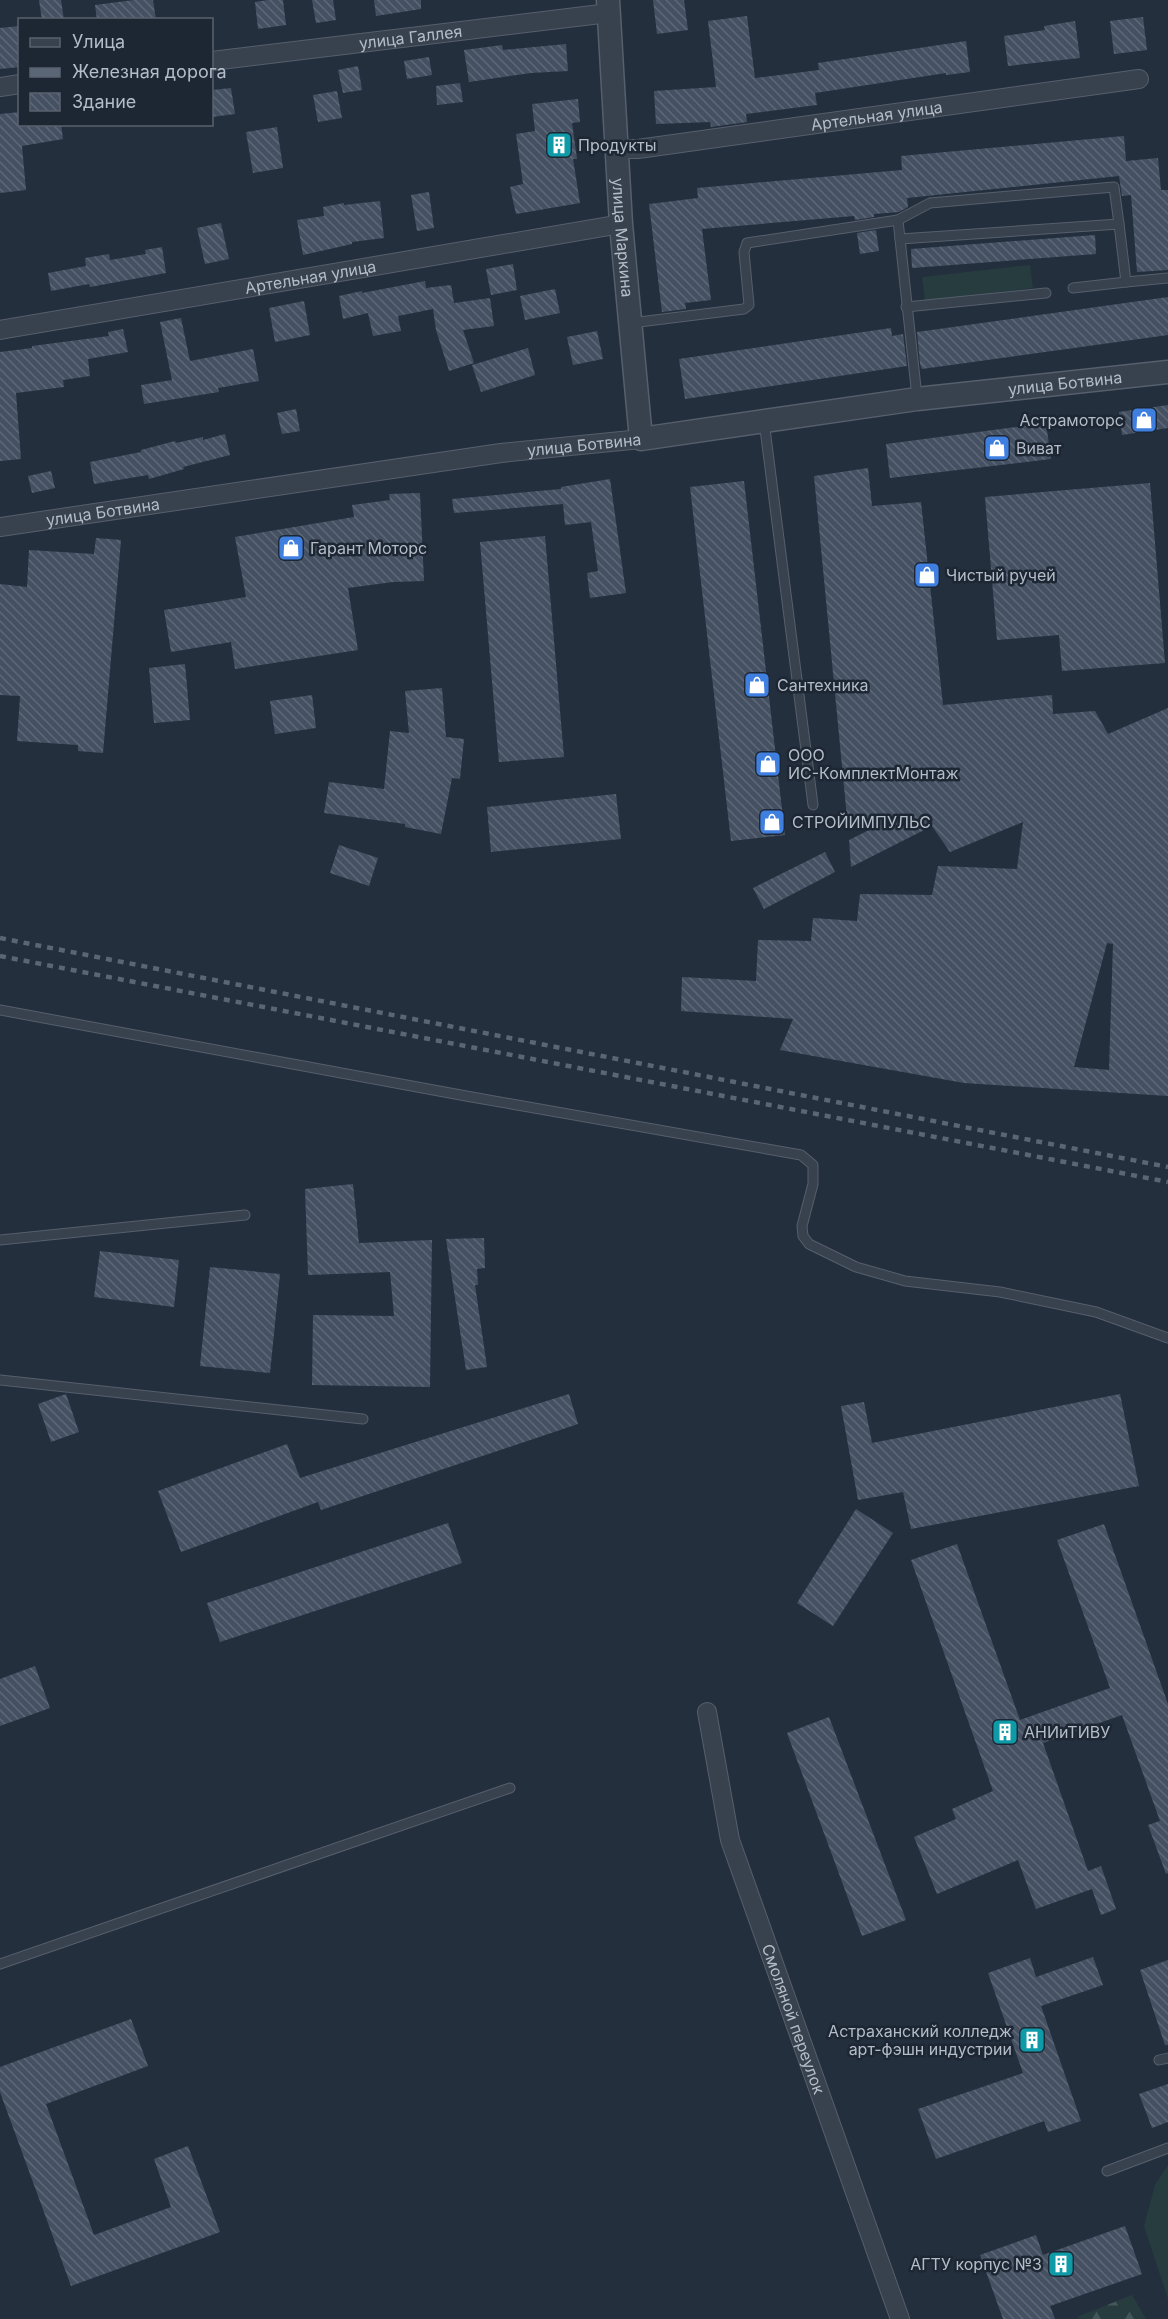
<svg xmlns="http://www.w3.org/2000/svg" width="1168" height="2319" font-family="Inter,sans-serif">
<style>
.forest{fill:url(#forest-firs)}
.pitch{fill:#263c3f}
.building{fill:url(#building-back-hatch);fill-rule:evenodd}
.lines{fill:none;stroke-linecap:round;stroke-linejoin:round}
.service-casing{stroke:#565f6c;stroke-width:11}
.minor-casing{stroke:#565f6c;stroke-width:20}
.tertiary-casing{stroke:#565f6c;stroke-width:25}
.service{stroke:#38414e;stroke-width:9}
.minor{stroke:#38414e;stroke-width:18}
.tertiary{stroke:#38414e;stroke-width:22}
.rail{stroke:#5a6575;stroke-width:4.5;stroke-dasharray:6 6;stroke-linecap:butt}
.labels{text-anchor:middle;stroke-width:5;stroke-linejoin:round;paint-order:stroke}
.street-label{font-size:16px;fill:#b4bcc9;stroke:#1d2633}
.poi-label{font-size:16px;fill:#b4bcc9;stroke:#1d2633;text-anchor:start}
</style>
<defs>
<pattern id="forest-firs" width="22" height="20" patternUnits="userSpaceOnUse" patternTransform="scale(1.5)"><rect width="22" height="20" fill="#263c3f"/><path d="M5 1l3.5 6h-7zM16 11l3.5 6h-7z" fill="#435659"/></pattern>
<pattern id="building-back-hatch" width="6" height="6" patternUnits="userSpaceOnUse" patternTransform="scale(1.5)"><rect width="6" height="6" fill="#455162"/><path d="M-1 5l2 2M0 0l6 6M5-1l2 2" fill="none" stroke="#5d6877"/></pattern>
</defs>
<rect width="100%" height="100%" fill="#242f3e"/>
<path class="forest" d="M1132 2295 1146 2319H1081L1077 2317Z"/>
<g class="pitch">
<path d="M1030 265 1033 288 925 301 922 277Z"/>
<path d="M1168 2165V2299L1144 2226 1155 2185Z"/>
</g>
<g class="building">
<path d="M39 0H61L64 20H42Z"/>
<path d="M134 0H153L156 20H97L95 5Z"/>
<path d="M268 0H283L286 25 258 29 255 2Z"/>
<path d="M312 0H333L336 20 316 23Z"/>
<path d="M374 0H421V9L376 16Z"/>
<path d="M653 0H684L688 30 657 34Z"/>
<path d="M747 16 755 78 819 70 818 63 966 41 970 72 946 75V73L815 93 817 105 746 114 747 122 711 127 710 122 656 124 654 91 716 87 708 21Z"/>
<path d="M1143 17 1147 50 1114 54 1110 21Z"/>
<path d="M1075 21 1080 58 1008 66 1004 36 1045 30 1044 26Z"/>
<path d="M20 26V67L0 69V28Z"/>
<path d="M566 44 568 71 531 73 469 82 464 50 502 45 503 50Z"/>
<path d="M429 57 432 75 407 79 404 61Z"/>
<path d="M358 66 362 90 343 93 338 70Z"/>
<path d="M460 83 463 102 437 105 436 86Z"/>
<path d="M231 88 235 114 212 117V90Z"/>
<path d="M337 91 342 118 318 122 313 95Z"/>
<path d="M578 99 580 122 572 123 577 159H573L580 203 516 214 510 187 523 184 516 134 535 131 532 104Z"/>
<path d="M20 112V124H61L63 139 22 146 26 190 0 193V114Z"/>
<path d="M277 127 283 168 253 173 246 132Z"/>
<path d="M1124 136 1126 161 1158 158 1161 190H1168V270L1137 272 1131 195 1122 196 1119 176 907 198 908 207 899 212 874 214V217L855 220 854 216 702 229 711 300 685 303 686 309 662 312 649 204 698 198 697 188 902 170 901 156Z"/>
<path d="M429 192 434 228 417 231 411 195Z"/>
<path d="M380 201 384 238 352 242V244L303 255 297 220 324 216 323 207 344 203V205Z"/>
<path d="M221 223 229 259 205 264 197 228Z"/>
<path d="M876 230 879 251 860 254 857 233Z"/>
<path d="M1095 235 1096 254 912 268 911 249Z"/>
<path d="M162 247 166 273 90 287 89 284 51 291 48 273 86 266 85 258 109 254 110 260 146 254 145 250Z"/>
<path d="M513 264 517 290 491 295 486 269Z"/>
<path d="M425 281 426 288 451 285 454 303 490 298 494 326 463 330 474 363 449 371 436 330 433 309 398 316 401 331 373 336 368 313 343 319 339 296 362 291V293Z"/>
<path d="M555 289 560 313 525 320 520 296Z"/>
<path d="M1168 297V335L922 369 920 364 917 332Z"/>
<path d="M304 301 310 335 275 342 269 308Z"/>
<path d="M181 318 190 361 253 349 259 381 218 388 219 392 144 404 141 385 172 380 160 322Z"/>
<path d="M891 328 892 336 903 334 907 366 685 399 679 359Z"/>
<path d="M123 329 128 352 88 359 90 376 63 380 64 387 16 393 21 459 0 461V352L32 348V346L109 336 108 332Z"/>
<path d="M597 331 603 359 573 365 567 337Z"/>
<path d="M528 348 535 375 481 392 472 365Z"/>
<path d="M1168 405V428L1122 435 1119 412Z"/>
<path d="M296 409 300 431 282 434 277 413Z"/>
<path d="M1046 423 1051 459 890 478 886 444Z"/>
<path d="M225 434 230 455 183 467 184 469 149 479 148 475 94 484 90 462 141 452V450L175 441 176 443 203 437V440Z"/>
<path d="M868 468 872 506 921 502 943 705 1052 695 1053 714 1095 711 1108 734 1168 708V1096L964 1083 780 1050 793 1019 681 1011 682 977 756 981 758 940 811 941 813 918 857 921 860 894 932 895 938 866 1017 869 1023 822 950 852 932 826 851 867 849 840 879 825 848 828 814 476ZM1107 943 1113 944 1109 1070 1074 1067Z"/>
<path d="M51 471 55 488 32 493 28 476Z"/>
<path d="M610 479 626 593 590 598 587 573 598 571 591 522 565 525 563 504 454 513 452 499 561 489V487Z"/>
<path d="M744 481 785 835 731 841 690 487Z"/>
<path d="M1150 483 1165 663 1062 671 1059 635 997 640 985 497Z"/>
<path d="M420 493 424 581 393 582 348 588 358 650 235 669 231 642 171 652 164 610 246 597 235 537 354 517 352 505 390 500 389 494Z"/>
<path d="M545 536 564 757 499 762 480 542Z"/>
<path d="M96 538 121 540 103 753 78 751V745L17 741 20 696 0 695V584L27 587 29 550 94 554Z"/>
<path d="M185 664 190 720 154 723 149 668Z"/>
<path d="M442 688 446 737 464 739 460 779 452 778 441 834 405 827V824L324 813 329 782 384 789 390 731 409 733 405 691Z"/>
<path d="M312 695 316 728 275 734 270 701Z"/>
<path d="M616 794 621 839 491 852 487 807Z"/>
<path d="M339 845 378 858 369 886 330 873Z"/>
<path d="M825 852 835 872 764 909 753 888Z"/>
<path d="M353 1184 359 1243 432 1240 430 1387 312 1385 313 1315 394 1316 390 1272 308 1275 305 1189Z"/>
<path d="M484 1238 485 1268 477 1269 478 1285H475L487 1367 466 1370 446 1239Z"/>
<path d="M100 1251 179 1260 174 1307 94 1297Z"/>
<path d="M210 1267 280 1274 270 1373 200 1366Z"/>
<path d="M66 1394 79 1432 51 1442 38 1404Z"/>
<path d="M569 1394 578 1424 321 1510 318 1502 181 1552 158 1491 287 1444 300 1478Z"/>
<path d="M1120 1394 1139 1486 911 1529 903 1492 858 1500 841 1406 864 1402 872 1443Z"/>
<path d="M856 1509 893 1533 833 1626 797 1603Z"/>
<path d="M448 1523 462 1563 220 1642 207 1603Z"/>
<path d="M1104 1524 1168 1704V1873L1166 1874 1148 1825 1160 1821 1122 1715 1043 1743 1088 1871 1101 1866 1116 1909 1101 1915 1092 1889 1036 1909 1018 1860 937 1894 914 1837 956 1819 952 1809 993 1791 911 1560 957 1544 1020 1720 1110 1688 1057 1540Z"/>
<path d="M35 1666 50 1708 0 1726V1679Z"/>
<path d="M829 1717 906 1920 862 1936 787 1733Z"/>
<path d="M1093 1957 1103 1985 1041 2006 1081 2121 1048 2132 1044 2121 936 2159 918 2109 1023 2073 988 1973 1030 1958 1036 1977Z"/>
<path d="M1168 1960V2045H1165L1140 1970Z"/>
<path d="M131 2019 148 2066 46 2104 94 2235 171 2207 154 2159 188 2146 220 2232 71 2286 0 2092V2067Z"/>
<path d="M1168 2084V2122L1152 2128 1139 2094Z"/>
<path d="M1125 2226 1142 2274 1050 2306 1055 2319H1003L980 2255 1036 2235 1043 2255Z"/>
</g>
<g class="lines">
<defs>
<g id="service">
<path d="M898 220 930 203 1114 187 1119 224"/>
<path d="M900 239 917 397"/>
<path d="M1073 288 1126 282"/>
<path d="M906 307 1046 293"/>
<path d="M631 323 744 309 749 305 744 252 747 243 898 220 900 239 1119 224 1126 282 1168 278"/>
<path d="M764 421 813 805"/>
<path d="M0 1010 466 1096 801 1155 813 1165V1184L802 1226 803 1236 809 1244 856 1267 905 1281 1000 1292 1096 1312 1168 1338"/>
<path d="M0 1240 245 1215"/>
<path d="M0 1380 363 1419"/>
<path d="M0 1964 510 1788"/>
<path d="M1159 2060 1168 2058"/>
<path d="M1107 2171 1168 2148"/>
</g>
<g id="minor">
<path id="s1" d="M212 61 609 13"/>
<path d="M0 87 20 84"/>
<path id="s2" d="M615 149H638L1139 79"/>
<path id="s3" d="M0 330 621 224"/>
<path id="s4" d="M0 527 501 453 641 439"/>
<path id="s5" d="M707 1712 730 1840 900 2319"/>
</g>
<g id="tertiary">
<path id="s6" d="M608 0 621 224 641 439 917 399 1168 372"/>
</g>
</defs>
<use href="#service" class="service-casing"/>
<use href="#minor" class="minor-casing"/>
<use href="#tertiary" class="tertiary-casing"/>
<use href="#service" class="service"/>
<use href="#minor" class="minor"/>
<use href="#tertiary" class="tertiary"/>
<g class="rail">
<path d="M0 938 1168 1167"/>
<path d="M0 956 1168 1182"/>
</g>
</g>
<defs>
<symbol id="building-square" viewBox="-11 -11 22 22"><rect x="-9" y="-9" width="18" height="18" rx="4" fill="#0f9aa8" stroke="#1d2633"/><path d="M-4-6H4V6H1V3H-1V6H-4ZM-2.5-4.3h1.7v1.8h-1.7ZM.8-4.3h1.7v1.8H.8ZM-2.5-1h1.7V.8h-1.7ZM.8-1h1.7V.8H.8Z" fill="#fff"/></symbol>
<symbol id="shop-square" viewBox="-11 -11 22 22"><rect x="-9" y="-9" width="18" height="18" rx="4" fill="#3f7fe0" stroke="#1d2633"/><path d="M-5-2.5h2.3a2.7 3.5 0 0 1 5.4 0H5L5.5 6h-11ZM-1.5-2.5h3a1.5 2.3 0 0 0-3 0Z" fill="#fff"/></symbol>
</defs>
<g fill-rule="evenodd">
<use href="#building-square" x="544" y="130" width="30" height="30"/>
<use href="#shop-square" x="1129" y="405" width="30" height="30"/>
<use href="#shop-square" x="982" y="433" width="30" height="30"/>
<use href="#shop-square" x="276" y="533" width="30" height="30"/>
<use href="#shop-square" x="912" y="560" width="30" height="30"/>
<use href="#shop-square" x="742" y="670" width="30" height="30"/>
<use href="#shop-square" x="753" y="749" width="30" height="30"/>
<use href="#shop-square" x="757" y="807" width="30" height="30"/>
<use href="#building-square" x="990" y="1717" width="30" height="30"/>
<use href="#building-square" x="1017" y="2025" width="30" height="30"/>
<use href="#building-square" x="1046" y="2249" width="30" height="30"/>
</g>
<g class="labels">
<g class="street-label">
<text dy="6" stroke="none"><textPath href="#s1" startOffset="200">улица Галлея</textPath></text>
<text dy="6" stroke="none"><textPath href="#s2" startOffset="264">Артельная улица</textPath></text>
<text dy="6" stroke="none"><textPath href="#s6" startOffset="238">улица Маркина</textPath></text>
<text dy="6" stroke="none"><textPath href="#s3" startOffset="315">Артельная улица</textPath></text>
<text dy="6" stroke="none"><textPath href="#s6" startOffset="868">улица Ботвина</textPath></text>
<text dy="6" stroke="none"><textPath href="#s4" startOffset="590">улица Ботвина</textPath></text>
<text dy="6" stroke="none"><textPath href="#s4" startOffset="104">улица Ботвина</textPath></text>
<text dy="6" stroke="none"><textPath href="#s5" startOffset="320">Смоляной переулок</textPath></text>
</g>
<g class="poi-label">
<text x="578" y="151">Продукты</text>
<text x="1124" y="426" text-anchor="end">Астрамоторс</text>
<text x="1016" y="454">Виват</text>
<text x="310" y="554">Гарант Моторс</text>
<text x="946" y="581">Чистый ручей</text>
<text x="777" y="691">Сантехника</text>
<text x="788" y="761">ООО<tspan x="788" dy="18">ИС-КомплектМонтаж</tspan></text>
<text x="792" y="828">СТРОЙИМПУЛЬС</text>
<text x="1024" y="1738">АНИиТИВУ</text>
<text x="1012" y="2037" text-anchor="end">Астраханский колледж<tspan x="1012" dy="18">арт-фэшн индустрии</tspan></text>
<text x="1042" y="2270" text-anchor="end">АГТУ корпус №3</text>
</g>
</g>
<rect x="18" y="18" width="195" height="108" fill="#1d2633" stroke="#59626f" stroke-width="1.5"/>
<rect x="30" y="38" width="30" height="9" fill="#38414e" stroke="#59626f" stroke-width="1.5"/>
<text x="72" y="48" font-size="18" fill="#b4bcc9">Улица</text>
<rect x="30" y="68" width="30" height="9" fill="#5a6575" stroke="#59626f" stroke-width="1.5"/>
<text x="72" y="78" font-size="18" fill="#b4bcc9">Железная дорога</text>
<rect x="30" y="93" width="30" height="18" fill="url(#building-back-hatch)" stroke="#59626f" stroke-width="1.5"/>
<text x="72" y="108" font-size="18" fill="#b4bcc9">Здание</text>
</svg>
